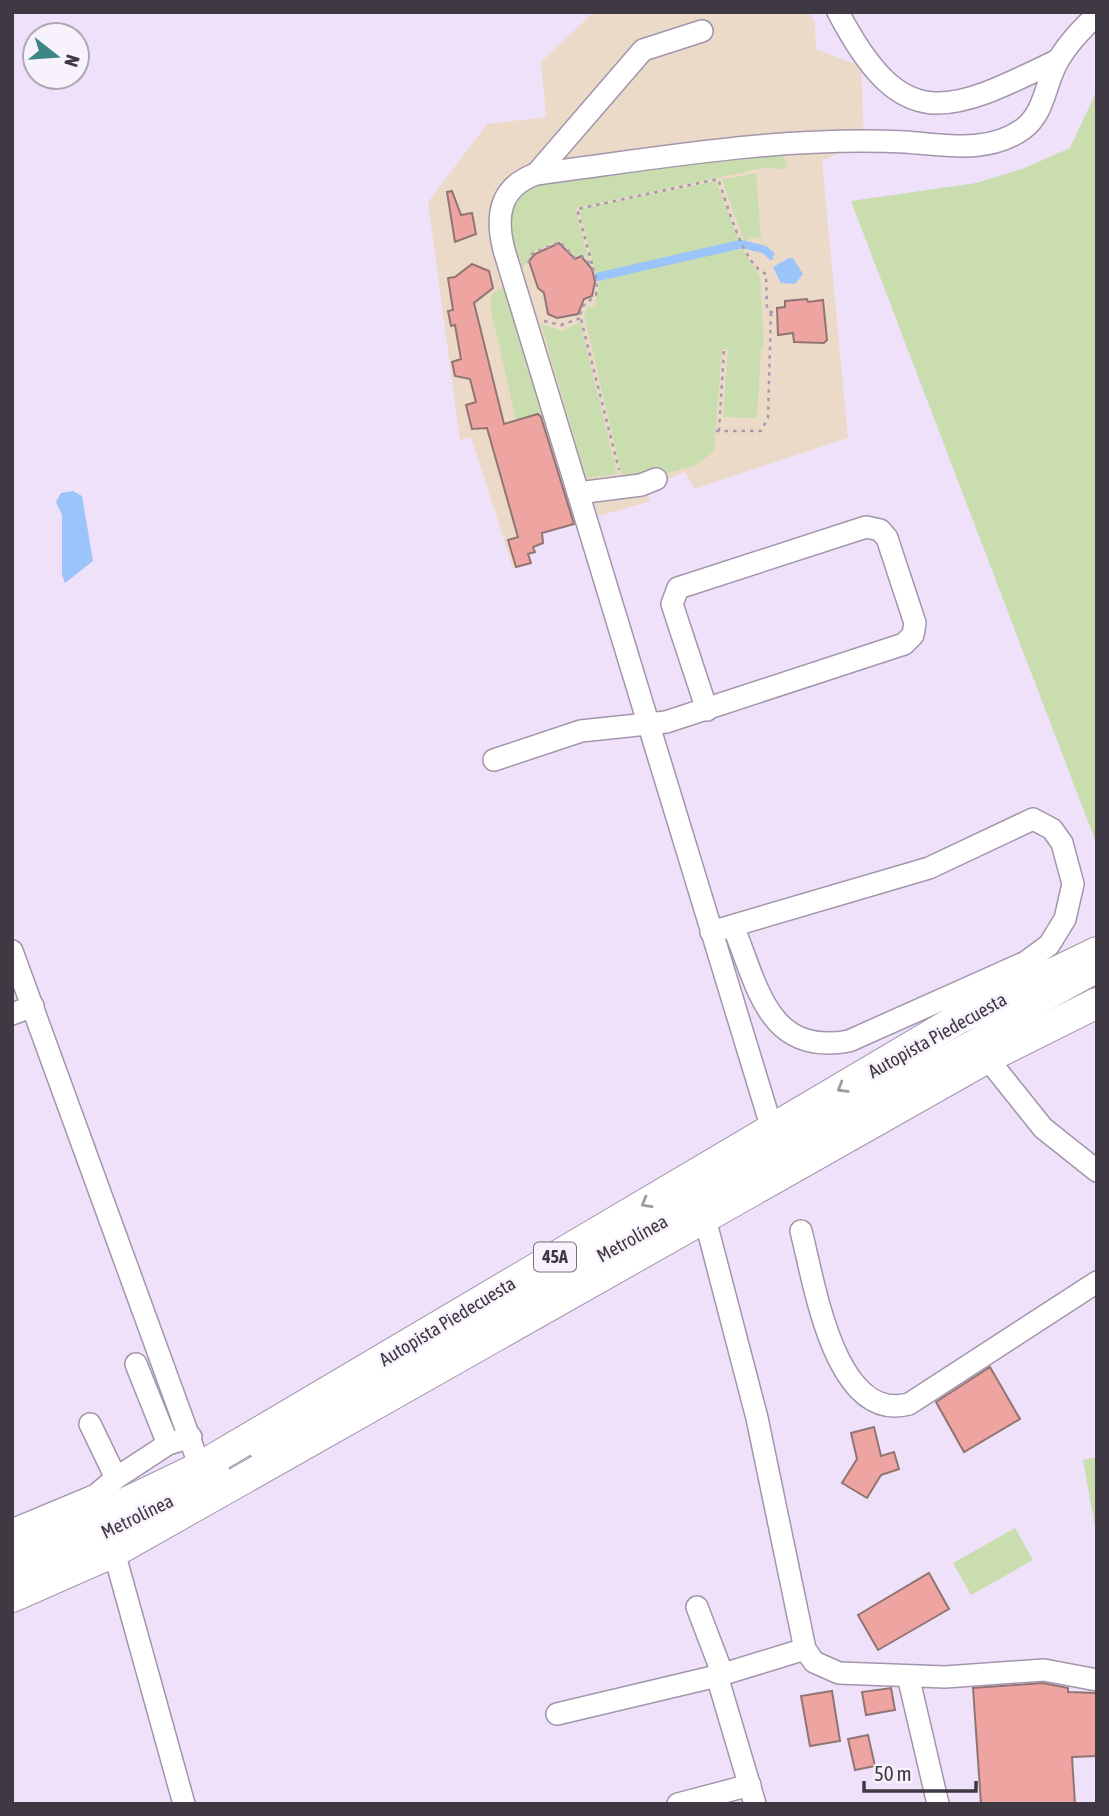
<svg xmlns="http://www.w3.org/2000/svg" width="1109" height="1816" font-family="'Asap Condensed',sans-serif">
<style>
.education{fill:#ecdac9}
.green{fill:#c9ddae}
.water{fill:#9bc4fa}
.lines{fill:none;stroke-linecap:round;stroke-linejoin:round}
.stream{stroke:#9bc4fa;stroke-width:4.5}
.building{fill:#eea4a1;stroke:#917573;stroke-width:2}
.minor-casing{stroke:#a295ac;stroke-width:24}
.highway-casing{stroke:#a295ac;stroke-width:32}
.path{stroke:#a49aac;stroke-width:2.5;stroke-dasharray:3.5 5;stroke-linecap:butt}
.minor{stroke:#fff;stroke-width:21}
.highway{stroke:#fff;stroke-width:30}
.oneway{stroke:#9e9ca0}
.labels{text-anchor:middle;stroke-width:5;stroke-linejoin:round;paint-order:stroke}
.shield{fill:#f7f2fc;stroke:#76707a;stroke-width:2}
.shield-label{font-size:18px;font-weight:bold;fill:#3e3942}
.street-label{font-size:19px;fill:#3e3942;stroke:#f7f2fc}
</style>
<rect width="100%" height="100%" fill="#efe1fa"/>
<path class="education" d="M594 12H807L815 21 816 49 861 66 864 141 822 161 848 438 694 489 685 472 645 489 650 501 542 533 543 543 533 547 535 552 529 554 531 563 513 568 471 437 460 440 428 202 487 124 546 117 541 62Z"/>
<g class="green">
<path d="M1097 90V845L851 201 976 183 1022 169 1070 148Z"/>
<path d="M783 149 787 169 763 168 575 208 589 260 583 254 575 256 560 240 534 251 522 269 520 257 515 252C504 219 510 198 540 182Z"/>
<path d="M756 173 761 240 755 237 744 241 722 180Z"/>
<path d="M716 181 739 241 596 274 579 209Z"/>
<path d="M741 247 760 276 764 348 761 349 757 418 723 417 728 349H722L714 452 694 466 640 480 621 473 584 314 588 306 595 307 600 280Z"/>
<path d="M503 287H512L546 415 539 418 538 414 516 420 491 310V295Z"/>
<path d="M580 322 617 474 586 478 541 324 563 331Z"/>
<path d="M1097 1457V1538L1083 1460Z"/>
<path d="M1015 1528 1033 1560 971 1595 953 1563Z"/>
</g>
<g class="water">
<path d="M789 258H793L803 274 795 284 781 283 773 267Z"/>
<path d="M73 491 82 496 93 561 65 583 62 575V515L56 502 61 493Z"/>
</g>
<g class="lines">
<g class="stream">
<path d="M597 275 741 242 765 248 772 254"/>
<path d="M597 279 742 246 764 251 771 258"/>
</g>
</g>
<g class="building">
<path d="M452 191 461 215 472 213 476 234 455 242 447 192Z"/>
<path d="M559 243 575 259 581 256 592 269 595 282 592 296 584 299 578 314 557 318 548 314 544 293 538 288 529 261 535 254Z"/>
<path d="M472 264 489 271 493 288 474 303 504 424 538 414 541 417 574 524 542 533 543 543 533 547 535 552 528 554 531 563 516 567 508 540 518 537 487 428 472 429 466 405 476 402 470 379 455 376 452 362 461 359 455 325 451 326 448 311 453 310 448 278 455 277Z"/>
<path d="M807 299 808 302 823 300 827 340 824 343 794 342 793 333 778 335 777 308 785 307V301Z"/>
<path d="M990 1367 1020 1419 964 1452 936 1402Z"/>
<path d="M874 1427 881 1456 894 1452 899 1469 881 1475 867 1498 842 1483 857 1459 851 1433Z"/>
<path d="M929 1573 949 1609 878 1650 858 1615Z"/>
<path d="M1043 1683 1068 1688V1692L1097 1693V1756L1072 1757 1075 1804H981L973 1688Z"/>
<path d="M891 1688 895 1710 866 1715 862 1692Z"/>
<path d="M832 1691 840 1741 810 1746 801 1696Z"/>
<path d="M868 1735 875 1766 855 1770 848 1739Z"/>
</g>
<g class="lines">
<defs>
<g id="minor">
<path d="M838 12C903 136 947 114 1058 60"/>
<path d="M536 174 643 50 702 31"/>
<path d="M578 493 641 485 656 479"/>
<path d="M494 760 581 731 666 722 904 644 913 635 915 623 887 538 880 530 866 527 678 588 672 604 707 710"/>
<path d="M711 932 929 868 1033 819 1052 829 1062 843 1073 884 1065 919 1049 945 1026 962 849 1041C767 1056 758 986 733 926"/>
<path d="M12 951 200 1467"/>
<path d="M12 1014 33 1006"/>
<path d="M987 1058 1043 1128 1097 1171"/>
<path d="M772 1129 504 250C495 215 500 187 536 174 659 158 781 136 905 142 946 145 988 154 1023 129 1046 112 1045 81 1059 59 1068 44 1084 26 1097 15"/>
<path d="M705 1219 757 1418 805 1649 814 1662 839 1673 945 1677 1044 1670 1097 1680"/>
<path d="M801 1231C814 1280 834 1424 909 1404L1097 1282"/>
<path d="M136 1364 168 1444"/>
<path d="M90 1424 116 1478 168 1444 191 1437"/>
<path d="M259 1449 672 1216 860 1103 1097 972"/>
<path d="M12 1530 96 1495 116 1478"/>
<path d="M114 1552 184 1804"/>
<path d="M12 1573 157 1508 219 1472"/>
<path d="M697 1607 723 1675"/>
<path d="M717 1676 755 1804"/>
<path d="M908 1676 938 1804"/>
<path d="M557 1714 717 1676 805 1649"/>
<path d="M678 1804 750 1785"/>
</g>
<g id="highway">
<path d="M12 1557 200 1467 958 1019 1097 952"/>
<path d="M12 1597 114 1552 987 1058 1097 1003"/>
</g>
</defs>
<use href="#minor" class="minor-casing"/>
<use href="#highway" class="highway-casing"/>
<g class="path">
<path d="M528 263 533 253 560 242 575 258 582 256C596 268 598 277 596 295L583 306 580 315 619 470"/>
<path d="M592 264 577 209 718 179C727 202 742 264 766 274L767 310 771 312 777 311"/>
<path d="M544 321 561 325 581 318"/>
<path d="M716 431H761L768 418 771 312"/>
<path d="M719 431 724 349"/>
</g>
<use href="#minor" class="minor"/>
<use href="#highway" class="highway"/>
</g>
<defs><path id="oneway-chevron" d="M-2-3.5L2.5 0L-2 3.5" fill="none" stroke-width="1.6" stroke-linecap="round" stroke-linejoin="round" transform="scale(1.75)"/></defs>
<g class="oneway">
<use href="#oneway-chevron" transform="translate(842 1088) rotate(149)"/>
<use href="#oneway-chevron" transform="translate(646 1203) rotate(150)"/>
</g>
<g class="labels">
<rect class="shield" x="534" y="1242.5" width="42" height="29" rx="5"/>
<g class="shield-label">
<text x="555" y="1263">45A</text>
</g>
<g class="street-label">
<text transform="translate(937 1035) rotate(-29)" y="7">Autopista Piedecuesta</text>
<text transform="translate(632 1238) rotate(-29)" y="7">Metrolínea</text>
<text transform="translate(447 1321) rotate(-31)" y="7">Autopista Piedecuesta</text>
<text transform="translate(137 1516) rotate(-26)" y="7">Metrolínea</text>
</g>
</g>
<rect width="1109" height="1816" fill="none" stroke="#3e3942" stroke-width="28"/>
<g transform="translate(56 56) rotate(107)"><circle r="33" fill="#f7f2fc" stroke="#ada8b2" stroke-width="2"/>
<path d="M0-5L12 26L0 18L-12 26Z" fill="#3e8686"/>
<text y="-10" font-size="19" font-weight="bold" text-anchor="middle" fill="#3e3942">N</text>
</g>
<path d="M864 1781v10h112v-10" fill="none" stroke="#3e3942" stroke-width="3.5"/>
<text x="874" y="1781" font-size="21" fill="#3e3942" stroke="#f7f2fc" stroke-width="5" paint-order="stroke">50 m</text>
</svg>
